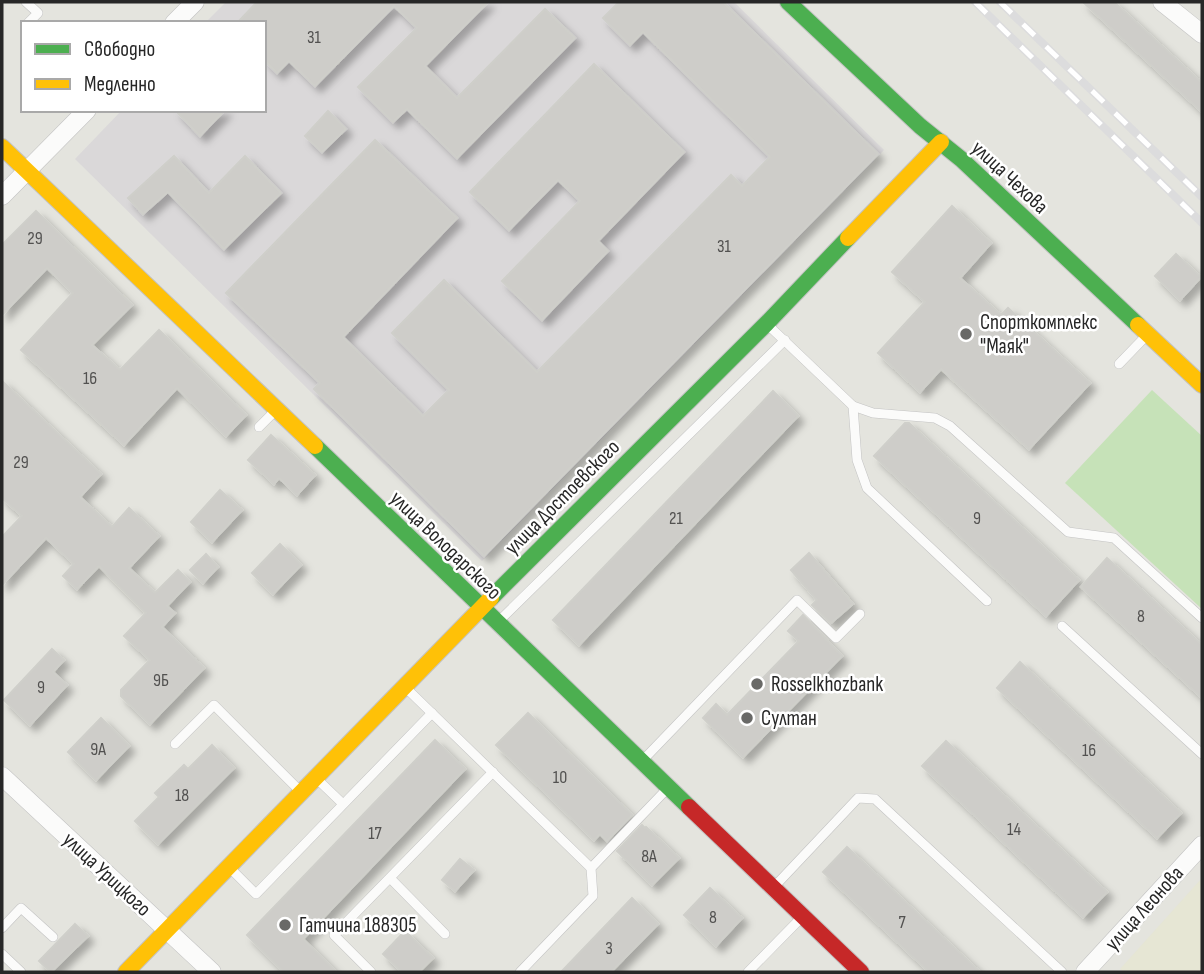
<svg xmlns="http://www.w3.org/2000/svg" width="1204" height="974" font-family="'Sofia Sans Condensed',sans-serif">
<style>
.industrial{fill:#dad8d9}
.education{fill:#e6e6d4}
.pitch{fill:#c6e2b8}
.building{fill:#cecdc9;stroke:#cfcfca;stroke-width:2;filter:url(#shadow)}
.lines{fill:none;stroke-linecap:round;stroke-linejoin:round}
.lane-casing{stroke:#c3c3c3;stroke-width:10}
.street-casing{stroke:#c3c3c3;stroke-width:19}
.fast-casing{stroke:#c3c3c3;stroke-width:18}
.slow-casing{stroke:#c3c3c3;stroke-width:18}
.jam-casing{stroke:#c3c3c3;stroke-width:18}
.lane{stroke:#fbfbfa;stroke-width:9}
.street{stroke:#fbfbfa;stroke-width:18}
.fast{stroke:#4caf50;stroke-width:16}
.slow{stroke:#ffc107;stroke-width:16}
.jam{stroke:#c62828;stroke-width:16}
.rail-casing{stroke:#dcdcdd;stroke-width:8}
.rail{stroke:#fff;stroke-width:5;stroke-dasharray:16;stroke-linecap:butt}
.poi-dot{fill:#696967;stroke:#fff;stroke-width:2.5}
.labels{text-anchor:middle;stroke-width:5;stroke-linejoin:round;paint-order:stroke}
.number-label{font-size:18px;fill:#525150}
.street-label{font-size:21px;fill:#272727;stroke:#fff}
.poi-label{font-size:21px;fill:#272727;stroke:#fff;text-anchor:start}
</style>
<defs>
<filter id="shadow"><feDropShadow dx="6" dy="6" stdDeviation="3.5" flood-color="#0004"/></filter>
</defs>
<rect width="100%" height="100%" fill="#e4e4de"/>
<path class="industrial" d="M226 2H734L884 150 482 561 75 159 122 110H264V23H205Z"/>
<path class="education" d="M1202 878V972H1124L1120 969Z"/>
<path class="pitch" d="M1152 390 1202 436V609L1065 483Z"/>
<g class="building">
<path d="M257 2H488L425 66 457 98 545 9 575 38 457 158 407 109 393 122 358 87 417 28 394 6 315 86 289 61 277 73 264 60V23H237Z"/>
<path d="M619 2H723L878 154 484 556 314 389 320 383 226 293 375 140 457 218 343 337 423 416 449 390 392 333 444 280 537 372 731 175 742 186 770 157 643 32 630 45 603 18Z"/>
<path d="M1083 2H1114L1202 83V112Z"/>
<path d="M594 64 684 152 598 241 608 251 542 320 502 281 580 201 558 180 509 230 470 192Z"/>
<path d="M175 110H225L200 136Z"/>
<path d="M328 111 346 129 322 152 305 136Z"/>
<path d="M174 156 209 193 245 156 281 193 224 249 168 192 143 214 128 198Z"/>
<path d="M952 206 991 243 960 278 1001 315 1008 308 1090 383 1029 449 941 369 920 392 878 353 925 302 892 272Z"/>
<path d="M36 211 132 305 92 345 120 370 159 330 246 415 226 436 177 388 124 445 21 350 73 293 47 268 2 315V245Z"/>
<path d="M1176 254 1201 277 1180 300 1155 276Z"/>
<path d="M2 381 101 474 80 497 112 527 129 508 159 536 129 568 155 593 178 570 190 582 167 606 175 613 162 627 204 668 150 724 121 696V690L150 660 124 636 146 613 99 566 77 589 63 576 74 564 46 538 2 585V537L22 516 2 498Z"/>
<path d="M773 391 798 416 579 645 553 620Z"/>
<path d="M905 423H909L1079 580 1046 616 874 456Z"/>
<path d="M271 435 315 475 297 495 279 478 274 484 248 460Z"/>
<path d="M220 490 242 510 212 542 191 522Z"/>
<path d="M280 544 301 565 273 594 252 573Z"/>
<path d="M809 553 853 604 831 623 812 605 817 600 791 570Z"/>
<path d="M206 554 218 567 203 583 190 570Z"/>
<path d="M1107 558 1202 645V698L1081 587Z"/>
<path d="M803 615 842 656 743 757 703 718 716 704 727 715 799 641 788 631Z"/>
<path d="M52 649 64 660 53 672 67 685 30 725 4 700Z"/>
<path d="M1020 662 1181 813 1157 838 997 688Z"/>
<path d="M528 713 632 815 607 841 600 834 594 840 496 745Z"/>
<path d="M101 718 129 746 96 780 68 752Z"/>
<path d="M435 740 465 769 303 939 336 972H284L247 935Z"/>
<path d="M946 741 1107 892 1083 917 922 766Z"/>
<path d="M212 745 234 768 158 844 135 821 159 797 155 793 184 765 188 769Z"/>
<path d="M642 825 645 828 646 827 679 858 652 885 617 851Z"/>
<path d="M847 847 980 972H929L823 872Z"/>
<path d="M460 859 474 870 455 891 442 880Z"/>
<path d="M710 888 742 918 716 946 684 915Z"/>
<path d="M632 898 658 924 611 972H561Z"/>
<path d="M75 924 88 936 51 972 39 961Z"/>
<path d="M405 931 433 958 419 972H402L383 954Z"/>
</g>
<g class="lines">
<defs>
<g id="lane">
<path d="M26 2 38 13 28 23"/>
<path d="M769 326 853 406 873 413 935 418 950 426 1068 532 1114 538 1202 618"/>
<path d="M1119 364 1147 335"/>
<path d="M853 406 857 460 867 488 987 601"/>
<path d="M259 427 275 411"/>
<path d="M499 621 785 340"/>
<path d="M1062 626 1202 754"/>
<path d="M404 686 591 868"/>
<path d="M175 744 214 705 299 790"/>
<path d="M644 759 797 600 836 638 860 614"/>
<path d="M316 778 343 804"/>
<path d="M229 867 256 894 432 713"/>
<path d="M390 878 445 934"/>
<path d="M774 887 858 798 875 799 1062 972"/>
<path d="M2 928 21 908 53 937"/>
<path d="M2 954 21 972"/>
<path d="M371 972 334 935 493 772"/>
<path d="M520 972 593 896 591 868 667 789"/>
<path d="M748 972 801 918"/>
</g>
<g id="street">
<path d="M1162 2 1202 34"/>
<path d="M174 23 195 2"/>
<path d="M2 196 87 110"/>
<path d="M2 776 212 972"/>
<path d="M1085 972 1202 845"/>
</g>
<g id="fast">
<path d="M788 2 920 126 961 159 1138 325"/>
<path d="M315 446 689 807"/>
<path d="M491 598 767 323 848 238"/>
</g>
<g id="slow">
<path d="M2 147 315 446"/>
<path d="M848 238 941 142"/>
<path d="M1138 325 1202 385"/>
<path d="M126 972 491 598"/>
</g>
<path id="jam" d="M689 807 861 972"/>
</defs>
<use href="#lane" class="lane-casing"/>
<use href="#street" class="street-casing"/>
<use href="#fast" class="fast-casing"/>
<use href="#slow" class="slow-casing"/>
<use href="#jam" class="jam-casing"/>
<use href="#lane" class="lane"/>
<use href="#street" class="street"/>
<use href="#fast" class="fast"/>
<use href="#slow" class="slow"/>
<use href="#jam" class="jam"/>
<defs>
<g id="rail">
<path d="M975 2 1202 223"/>
<path d="M1000 2 1202 197"/>
</g>
</defs>
<use href="#rail" class="rail-casing"/>
<use href="#rail" class="rail"/>
</g>
<g class="poi-dot">
<circle cx="966" cy="334" r="7"/>
<circle cx="757" cy="684" r="7"/>
<circle cx="747" cy="718" r="7"/>
<circle cx="285" cy="925" r="7"/>
</g>
<g class="labels">
<g class="number-label">
<text x="314" y="43">31</text>
<text x="35" y="244">29</text>
<text x="724" y="252">31</text>
<text x="90" y="384">16</text>
<text x="21" y="468">29</text>
<text x="676" y="524">21</text>
<text x="977" y="524">9</text>
<text x="1141" y="622">8</text>
<text x="161" y="686">9Б</text>
<text x="41" y="693">9</text>
<text x="98" y="755">9А</text>
<text x="1089" y="756">16</text>
<text x="560" y="783">10</text>
<text x="182" y="801">18</text>
<text x="1014" y="835">14</text>
<text x="375" y="839">17</text>
<text x="649" y="862">8А</text>
<text x="713" y="923">8</text>
<text x="902" y="928">7</text>
<text x="609" y="954">3</text>
</g>
<g class="street-label">
<text transform="translate(1010 177) rotate(43)" y="7">улица Чехова</text>
<text transform="translate(562 497) rotate(-45)" y="7">улица Достоевского</text>
<text transform="translate(446 545) rotate(44)" y="7">улица Володарского</text>
<text transform="translate(107 874) rotate(43)" y="7">улица Урицкого</text>
<text transform="translate(1144 908) rotate(-48)" y="7">улица Леонова</text>
</g>
<g class="poi-label">
<text x="980" y="329">Спорткомплекс<tspan x="980" dy="24">"Маяк"</tspan></text>
<text x="771" y="691">Rosselkhozbank</text>
<text x="761" y="725">Султан</text>
<text x="299" y="932">Гатчина 188305</text>
</g>
</g>
<rect width="1204" height="974" fill="none" stroke="#272727" stroke-width="7"/>
<rect x="21" y="21" width="245" height="91" fill="#ffffff" stroke="#a9a9a9" stroke-width="2"/>
<rect x="35" y="44" width="35" height="10" fill="#4caf50" stroke="#a9a9a9" stroke-width="2"/>
<text x="84" y="56" font-size="21" fill="#272727">Свободно</text>
<rect x="35" y="79" width="35" height="10" fill="#ffc107" stroke="#a9a9a9" stroke-width="2"/>
<text x="84" y="91" font-size="21" fill="#272727">Медленно</text>
</svg>
